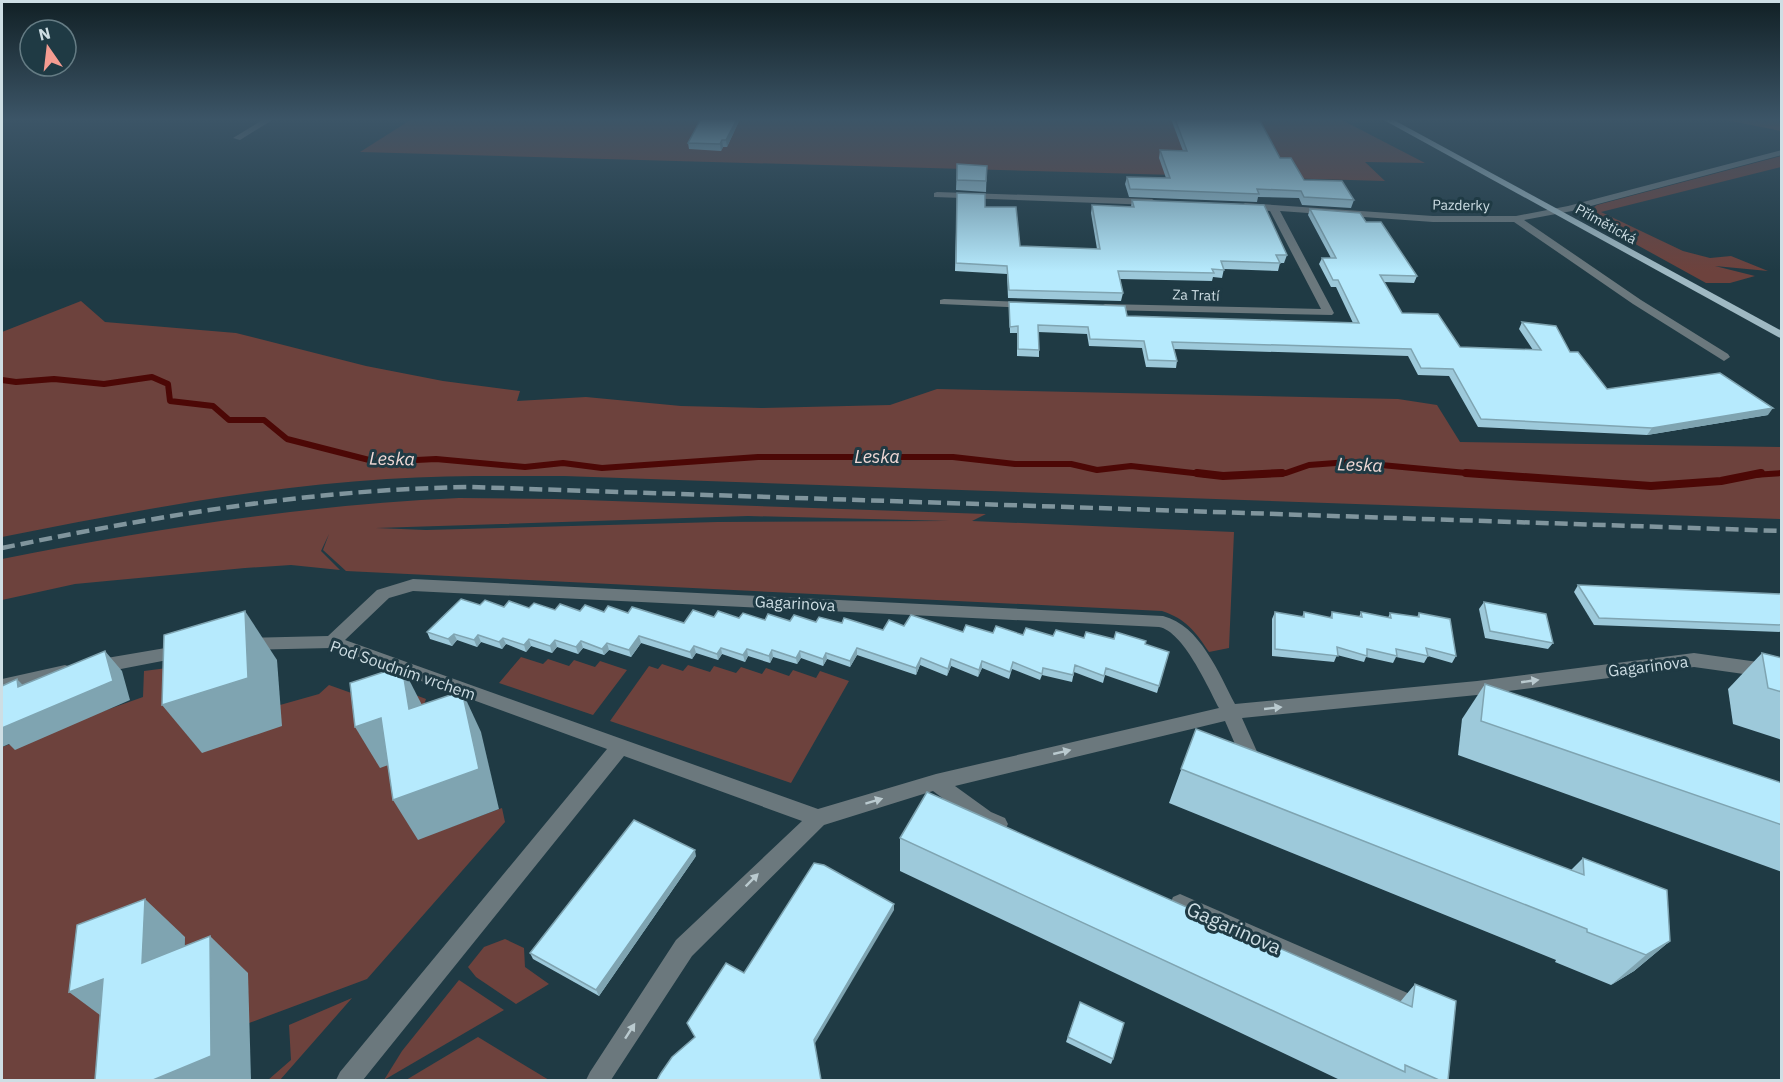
<svg xmlns="http://www.w3.org/2000/svg" width="1783" height="1082" font-family="'IBM Plex Sans',sans-serif">
<style>
.green{fill:#6d423d;fill-rule:evenodd}
.lines{fill:none;stroke-linecap:round;stroke-linejoin:round}
.stream-far1{stroke:#4c0806;stroke-width:6}
.stream{stroke:#4c0806;stroke-width:8}
.minor{fill:#6b787d;fill-rule:evenodd}
.major{fill:#9fb9c3;fill-rule:evenodd}
.rail{stroke:#80959d;stroke-width:4.5;stroke-dasharray:13 6;stroke-linecap:butt}
.wall{fill:#9dc9da}
.shaded-wall{fill:#7fa4b1}
.building{fill:#b6eafd;stroke:#7fa4b1;stroke-width:1.5}
.oneway{fill:#bacacf}
.labels{text-anchor:middle;stroke-width:6;stroke-linejoin:round;paint-order:stroke}
.far-street-label{font-size:14px;fill:#cedee4;stroke:#1f3a44}
.street-label{font-size:16px;fill:#cedee4;stroke:#1f3a44}
.water-label{font-size:18px;font-style:italic;fill:#f0d9d6;stroke:#1f3a44}
.near-street-label{font-size:20px;fill:#cedee4;stroke:#1f3a44}
</style>
<rect width="100%" height="100%" fill="#1f3a44"/>
<g class="green">
<path d="M412 119H1340L1425 163 1365 162 1385 181 360 152Z"/>
<path d="M1721 119H1781V131Z"/>
<path d="M1781 156V167L1601 212 1683 251 1710 258 1731 256 1768 271 1715 266 1755 276 1730 283H1706L1599 224 1590 210 1597 205Z"/>
<path d="M81 301 105 322 236 333 366 366 443 381 520 391 517 401 586 397 681 406 762 408 890 405 937 389 1398 399 1437 405 1460 442 1781 447V519L564 476C505 476 446 475 387 479 258 487 128 512 2 537V332Z"/>
<path d="M459 498 555 499 986 514 972 521 1234 532 1229 648 1209 652C1195 631 1186 619 1162 611L346 571 323 550 329 534 321 551 340 570 291 565 245 568 75 584 2 600V559C153 529 304 505 459 498ZM748 516 949 521 717 522 426 530 376 528Z"/>
<path d="M521 657 543 664 548 659 569 666 574 660 595 667 600 661 627 670 593 715 499 683Z"/>
<path d="M198 664 281 726 280 705 319 694 329 685 357 695 376 680 426 699 405 759 418 839 502 808 505 822 367 979 249 1023 184 999 185 937 145 1080H2V747L143 697 144 671Z"/>
<path d="M662 664 683 671 688 665 710 672 714 666 736 673 741 667 762 674 766 668 789 676 793 670 816 678 820 671 849 681 791 783 610 721 649 666 658 669Z"/>
<path d="M505 939 524 948 525 967 549 984 516 1004 476 977 468 967 484 947Z"/>
<path d="M459 980 504 1010 384 1080 402 1051Z"/>
<path d="M352 998 280 1080H268L291 1060 289 1025Z"/>
<path d="M478 1037 549 1080H406Z"/>
</g>
<g class="lines">
<g class="stream-far1">
<path d="M2 380 16 382 54 379 104 384 152 377 168 384 170 401 213 406 229 420H264L287 439 377 462 436 459 525 467 563 463 602 468 758 457H953L1015 464H1071L1097 470 1131 466 1211 475"/>
<path d="M1250 475 1286 473 1309 465 1349 462 1488 475"/>
<path d="M1753 475 1782 473"/>
</g>
<g class="stream">
<path d="M1197 473 1223 476 1282 473"/>
<path d="M1466 473 1651 486 1721 481 1761 473"/>
</g>
<g class="minor">
<path d="M264 119H274L240 140 233 138Z"/>
<path d="M1782 150V155L1572 211 1524 220 1641 300 1728 354 1730 357 1724 361 1633 304 1514 222H1433L1280 211 1334 313 1332 315 1105 310 1099 307 1105 304 1321 309 1270 211 1242 208 1240 206 1245 203 1433 216H1516L1568 206Z"/>
<path d="M937 192 1152 199 1157 202 1152 205 934 197V193Z"/>
<path d="M944 299 1027 302 1033 305 1027 308 940 304V300Z"/>
<path d="M413 579 1163 616C1200 625 1219 674 1235 704L1477 681 1694 653 1758 662 1782 669V683L1758 676 1694 667 1477 695 1242 718 1259 756 1265 763 1263 769 1256 771 1245 767 1225 721 955 786 991 812 1005 818 1008 824 1005 830 998 833 977 824 933 791 824 825 692 956 611 1080H586L590 1072 676 940 802 821 624 756 363 1080H336L340 1072 607 749 331 648 245 650 239 648 237 644 239 640 245 638 328 636 377 590ZM413 591 1159 627C1183 631 1208 687 1219 708L936 774 818 809 345 640 389 598Z"/>
<path d="M183 645 189 646 191 651 189 656 183 657 95 674 89 672 86 667 89 662 95 660Z"/>
<path d="M65 665 71 667 74 672 71 677 2 693V679Z"/>
<path d="M1180 894 1426 1001 1429 1009 1426 1017 1418 1020 1410 1017 1173 911 1170 904 1173 897Z"/>
</g>
<path class="major" d="M1382 119H1392L1782 331V339Z"/>
<path class="rail" d="M2 548C157 516 312 489 471 487L1782 531"/>
</g>
<g class="wall">
<path d="M701 119H740L727 147H723L721 151 689 149 688 143Z"/>
<path d="M1171 119H1259L1280 158 1304 180 1354 200 1351 208 1302 205 1299 198 1258 197 1257 202 1129 197 1125 184 1127 177 1166 178 1159 158 1160 150 1183 151Z"/>
<path d="M957 164 987 166 986 192 956 190Z"/>
<path d="M957 193 985 207 1020 246 1097 249 1091 213 1092 205 1131 207 1132 200 1287 255 1284 263H1280L1278 271 1224 269 1222 278 1213 277 1212 281 1120 279 1123 293 1121 301 1008 298 1007 274 955 271Z"/>
<path d="M1310 209 1366 222 1417 276 1414 283 1384 282 1402 313 1460 347 1533 350 1519 329 1522 322 1570 352 1607 389 1768 415 1647 435 1478 427 1449 376 1418 375 1408 356 1174 349 1177 361 1176 368 1146 367 1142 348 1089 346 1087 334 1038 332 1039 350V357L1017 356V333H1010L1009 302 1127 316 1353 323 1336 287H1331L1319 264 1322 258H1331L1308 215Z"/>
<path d="M1578 585 1782 594V632L1594 625 1574 592Z"/>
<path d="M1484 602 1553 643 1548 649 1485 638 1479 609Z"/>
<path d="M480 605 628 613 684 623 714 617 842 623 883 630 904 626 963 632 1084 638 1114 639 1145 644 1169 652 1157 693 1105 675 1103 683 1074 672 1072 682 1042 675 1040 680 1012 669 1009 679 982 668 978 677 951 666 947 676 920 665 916 675 857 655 850 667 827 659 823 666 801 658 797 664 773 657 770 663 748 656 745 662 722 654 718 660 696 653 692 659 641 643 631 657 609 650 604 655 583 648 578 654 557 647 552 653 531 646 526 652 506 644 502 649 481 642 477 647 457 640 452 646 430 639 427 632Z"/>
<path d="M1275 612 1302 617 1304 612 1330 618 1332 612 1359 617 1361 612 1388 618 1390 613 1417 617 1419 613 1456 656 1452 663 1428 656 1424 663 1396 657 1393 663 1366 657 1364 662 1337 655 1334 662 1272 656V619Z"/>
<path d="M1762 653 1782 658V740L1733 724 1728 689Z"/>
<path d="M1485 684 1782 783V872L1458 755 1462 719Z"/>
<path d="M1196 729 1571 870 1583 858 1670 941 1634 971 1611 985 1555 962 1556 960 1169 803Z"/>
<path d="M900 838 1400 1002 1415 984 1448 1080H1340L900 871Z"/>
<path d="M696 856 599 996 533 959 530 953Z"/>
<path d="M1080 1002 1113 1059 1111 1064 1066 1042Z"/>
</g>
<g class="shaded-wall">
<path d="M737 119H740L727 147 726 140Z"/>
<path d="M722 140 723 147 721 151 720 144Z"/>
<path d="M1773 408 1768 415 1647 435 1652 428Z"/>
<path d="M245 611 277 660 282 726 202 753 162 705Z"/>
<path d="M454 634 457 640 452 646 448 639Z"/>
<path d="M478 635 481 642 477 647 474 640Z"/>
<path d="M639 636 641 643 631 657 629 650Z"/>
<path d="M503 638 506 644 502 649 499 642Z"/>
<path d="M529 639 531 646 526 652 524 645Z"/>
<path d="M555 640 557 647 552 653 550 646Z"/>
<path d="M581 641 583 648 578 654 576 647Z"/>
<path d="M607 643 609 650 604 655 602 649Z"/>
<path d="M694 646 696 653 692 659 690 652Z"/>
<path d="M721 648 722 654 718 660 717 654Z"/>
<path d="M857 648V655L850 667V661Z"/>
<path d="M747 649 748 656 745 662 743 655Z"/>
<path d="M772 650 773 657 770 663 769 656Z"/>
<path d="M105 651 122 671 130 700 15 750 9 744 2 747V728Z"/>
<path d="M800 651 801 658 797 664 796 658Z"/>
<path d="M826 653 827 659 823 666V659Z"/>
<path d="M921 658 920 665 916 675V668Z"/>
<path d="M951 659V666L947 676 948 669Z"/>
<path d="M982 661V668L978 677 979 670Z"/>
<path d="M402 666 423 707 409 709Z"/>
<path d="M17 679 36 699 18 687Z"/>
<path d="M462 691 481 732 499 809 418 840 393 800Z"/>
<path d="M381 718 405 759 380 768 355 727Z"/>
<path d="M695 850 696 856 599 996 596 990Z"/>
<path d="M145 899 185 937 184 999 142 963Z"/>
<path d="M894 904V910L814 1045V1040Z"/>
<path d="M210 936 248 973 251 1080H153Z"/>
<path d="M1670 941 1634 971 1611 985 1646 955Z"/>
<path d="M103 979 116 1027 69 992Z"/>
</g>
<g class="building">
<path d="M701 119H737L726 140H722L720 144 688 143Z"/>
<path d="M1175 119H1259L1280 158H1291L1304 180 1342 181 1354 200 1304 197 1301 191 1257 189 1259 194 1130 189 1127 177 1170 178 1160 150 1187 151Z"/>
<path d="M957 164 987 166 986 181 957 180Z"/>
<path d="M957 193 985 194V207H1016L1020 246 1100 249 1092 205 1134 207 1132 200 1264 205 1287 255H1276L1280 263 1221 261 1224 270 1212 269 1214 273 1118 271 1123 293 1009 290 1007 266 956 263Z"/>
<path d="M1310 209 1360 213 1366 222H1381L1417 276 1380 275 1402 313 1438 314 1460 347 1541 350 1522 322 1556 326 1570 352H1578L1607 389 1720 373 1773 408 1652 428 1481 419 1453 369 1421 368 1411 349 1172 342 1177 361 1148 360 1144 341 1090 339 1088 327 1038 325 1039 350 1018 349V326L1010 327 1009 302 1125 306 1127 316 1359 323 1338 280H1333L1322 258H1336Z"/>
<path d="M1578 585 1782 594V625L1599 618Z"/>
<path d="M461 599 480 605 485 600 504 607 509 601 529 608 534 603 555 610 560 604 580 611 585 605 604 612 608 606 628 613 632 607 684 623 693 610 714 617 718 611 739 618 743 613 765 620 768 614 790 621 794 615 816 622 819 617 842 623 844 618 883 630 889 620 904 626 911 615 963 632 966 625 993 633 996 626 1023 635 1026 628 1053 636 1056 630 1084 638 1086 632 1114 639 1116 632 1146 641 1145 644 1169 652 1159 686 1106 668 1104 676 1075 665 1073 675 1043 668 1042 674 1013 662 1010 672 982 661 979 670 951 659 948 669 921 658 916 668 857 648 850 661 826 653 823 659 800 651 796 658 772 650 769 656 747 649 743 655 721 648 717 654 694 646 690 652 639 636 629 650 607 643 602 649 581 641 576 647 555 640 550 646 529 639 524 645 503 638 499 642 478 635 474 640 454 634 448 639 427 632Z"/>
<path d="M1484 602 1546 614 1553 643 1490 631Z"/>
<path d="M245 611 248 678 162 705 164 635Z"/>
<path d="M1275 612 1304 617V612L1332 618V612L1362 617 1361 612 1391 618 1390 613 1419 617V613L1450 619 1456 656 1426 648 1428 656 1396 649 1397 656 1367 649V656L1337 647 1338 656 1275 649Z"/>
<path d="M105 651 113 681 2 728V686L17 679 18 687Z"/>
<path d="M1762 653 1782 658V692L1768 688Z"/>
<path d="M402 666 409 709 462 691 479 769 393 800 381 718 355 727 350 683Z"/>
<path d="M1485 684 1782 783V825L1481 721Z"/>
<path d="M1196 729 1584 875 1583 858 1667 890 1670 941 1646 955 1587 932V929L1181 769Z"/>
<path d="M927 792 1412 1007 1415 984 1456 1001 1448 1080H1439L1405 1065V1072L900 838Z"/>
<path d="M634 820 695 850 596 990 530 953Z"/>
<path d="M814 863 824 865 894 904 814 1040 821 1080H657L661 1073 672 1057 695 1037 687 1023 726 963 744 973Z"/>
<path d="M145 899 142 963 210 936 211 1056 153 1080H95L103 979 69 992 77 925Z"/>
<path d="M1080 1002 1124 1023 1113 1059 1068 1037Z"/>
</g>
<defs><path id="oneway-solid" d="M-6-.8H1V-3.2L6.5 0L1 3.2V.8H-6Z" transform="scale(1.5)"/></defs>
<g class="oneway">
<use href="#oneway-solid" transform="translate(1530 681) rotate(-8)"/>
<use href="#oneway-solid" transform="translate(1273 708) rotate(-6)"/>
<use href="#oneway-solid" transform="translate(1062 752) rotate(-13)"/>
<use href="#oneway-solid" transform="translate(874 801) rotate(-17)"/>
<use href="#oneway-solid" transform="translate(752 880) rotate(-45)"/>
<use href="#oneway-solid" transform="translate(630 1031) rotate(-57)"/>
</g>
<linearGradient id="sky" x2="0" y2="1"><stop stop-color="#112025"/><stop offset="0.44" stop-color="#3c5567"/><stop offset="1" stop-color="#3c5567" stop-opacity="0"/></linearGradient>
<rect width="1783" height="271" fill="url(#sky)"/>
<g class="labels">
<g class="far-street-label">
<text transform="translate(1461 205) rotate(1)" y="5">Pazderky</text>
<text transform="translate(1606 224) rotate(29)" y="5">Přímětická</text>
<text transform="translate(1196 295) rotate(2)" y="5">Za Tratí</text>
</g>
<g class="street-label">
<text transform="translate(795 603) rotate(3)" y="6">Gagarinova</text>
<text transform="translate(1648 666) rotate(-7)" y="6">Gagarinova</text>
<text transform="translate(403 670) rotate(19)" y="6">Pod Soudním vrchem</text>
</g>
<g class="water-label">
<text x="877" y="463">Leska</text>
<text transform="translate(392 459) rotate(1)" y="6">Leska</text>
<text transform="translate(1360 465) rotate(2)" y="6">Leska</text>
</g>
<g class="near-street-label">
<text transform="translate(1234 928) rotate(24)" y="7">Gagarinova</text>
</g>
</g>
<rect width="1783" height="1082" fill="none" stroke="#cedee4" stroke-width="6"/>
<g transform="translate(48 48) rotate(346)"><circle r="28" fill="#1f3a44" stroke="#657c84" stroke-width="1.5"/>
<path d="M0-4.5L10 22L0 15L-10 22Z" fill="#f59c91"/>
<text y="-9" font-size="16" font-weight="bold" text-anchor="middle" fill="#cedee4">N</text>
</g>
</svg>
